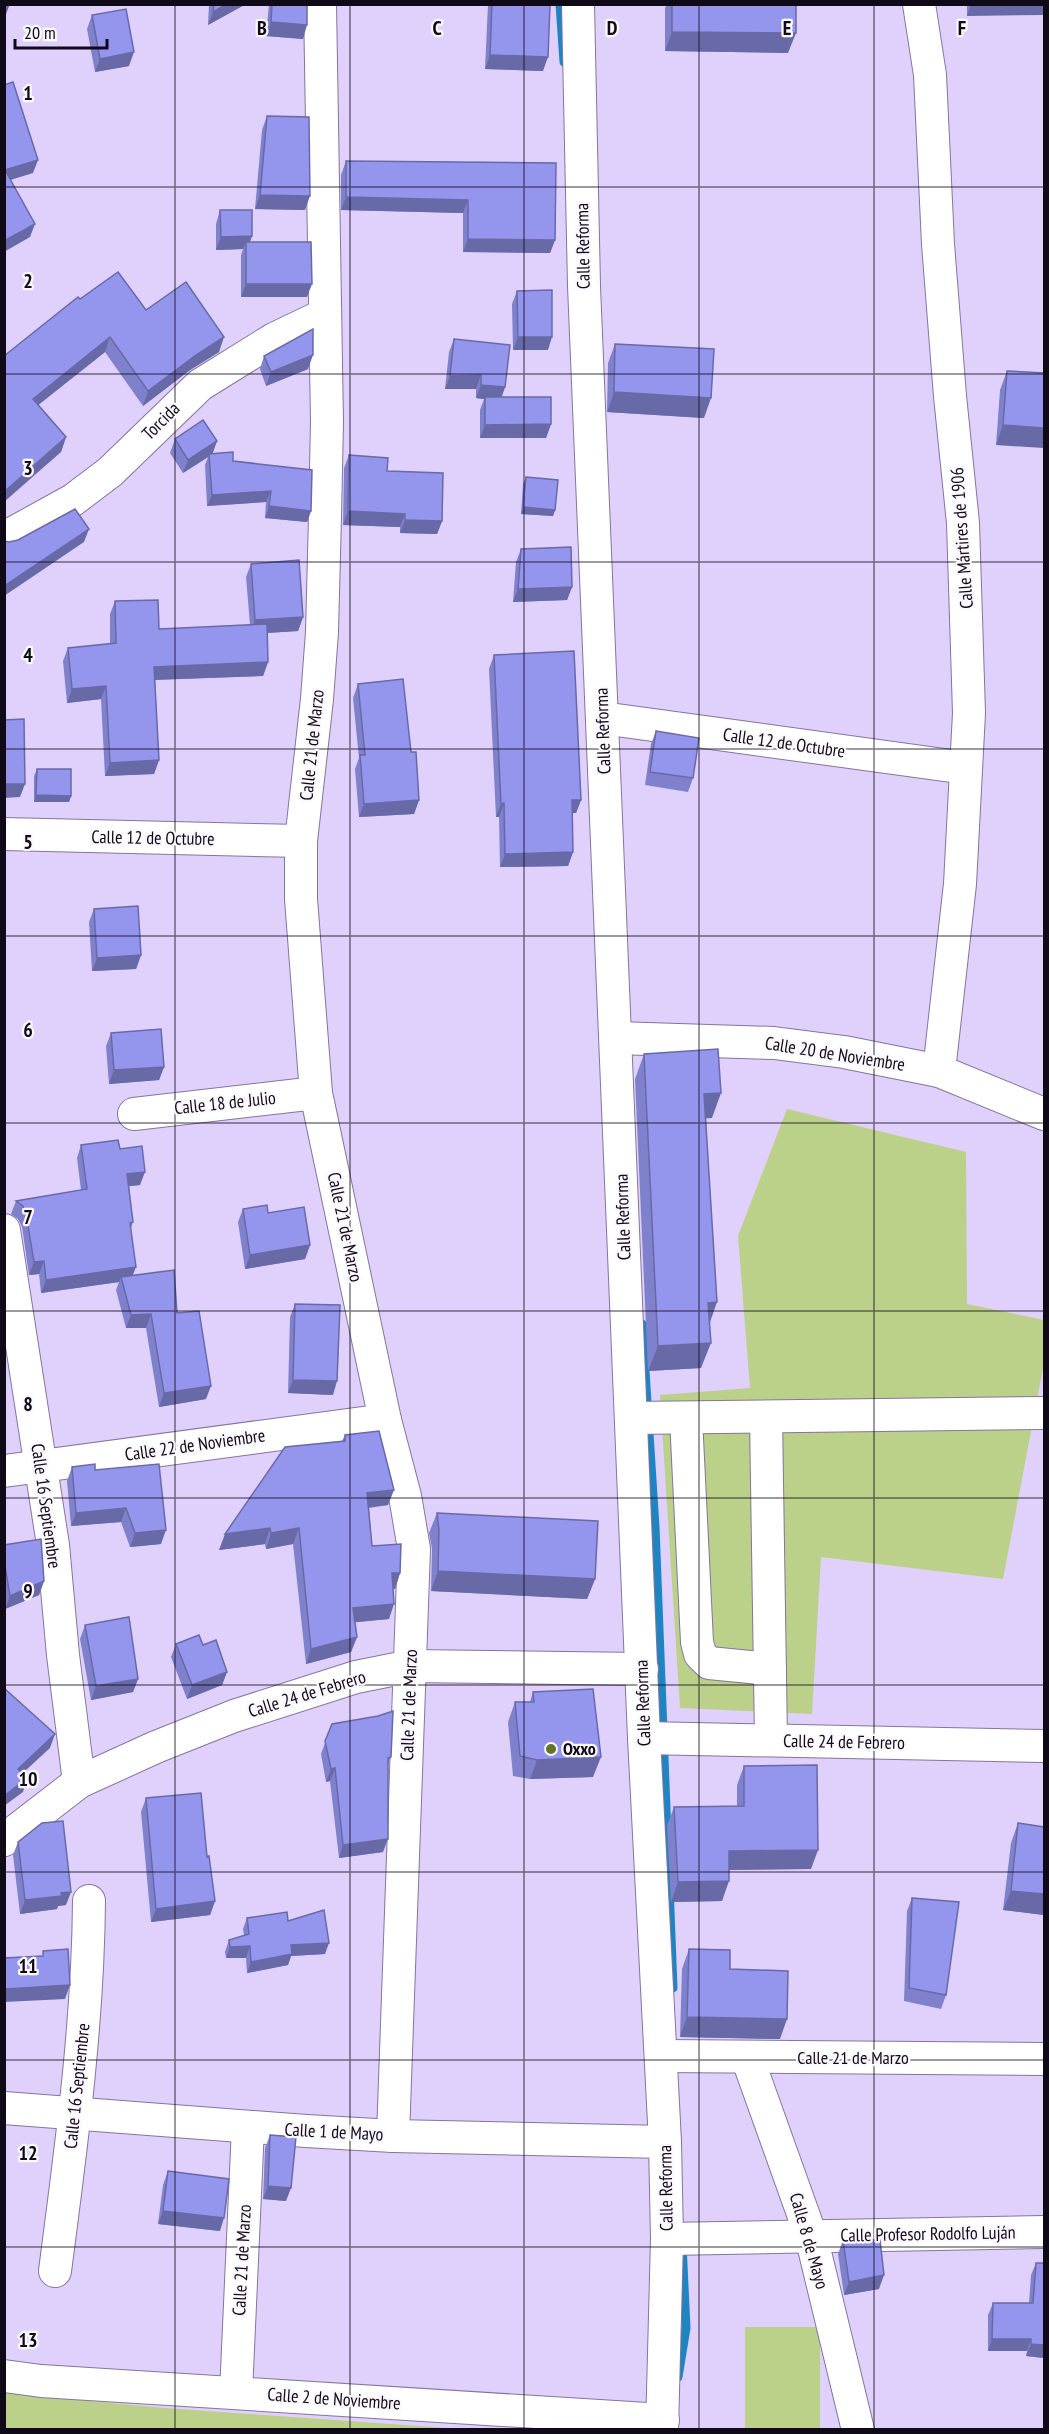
<svg xmlns="http://www.w3.org/2000/svg" width="1049" height="2434" font-family="'PT Sans Narrow',sans-serif">
<style>
.green{fill:#bbd089}
.lines{fill:none;stroke-linecap:round;stroke-linejoin:round}
.stream{stroke:#1f84c2;stroke-width:9}
.minor-casing{stroke:#84759d;stroke-width:34}
.minor{stroke:#fff;stroke-width:32}
.wall{fill:#7f81cd}
.shaded-wall{fill:#6869a7}
.building{fill:#9496ee;stroke:#6869a7;stroke-width:1.5}
.grid{fill:none;stroke:#100a18;stroke-width:1.5;stroke-opacity:0.55}
.poi-dot{fill:#627524;stroke:#fbf9fe;stroke-width:2}
.labels{text-anchor:middle;stroke-width:4.5;stroke-linejoin:round;paint-order:stroke}
.street-label{font-size:18px;fill:#100a18;stroke:#fbf9fe}
.poi-label{font-size:18px;font-weight:bold;fill:#100a18;stroke:#fbf9fe;text-anchor:start}
.grid-label{font-size:20px;text-anchor:middle;font-weight:bold;fill:#100a18;stroke:#fbf9fe;stroke-width:4.5;stroke-linejoin:round;paint-order:stroke}
</style>
<rect width="100%" height="100%" fill="#e0d0fc"/>
<g class="green">
<path d="M787 1109 966 1152 967 1304 1044 1320V1363L1003 1579 821 1557 812 1714 680 1708 660 1395 750 1388 738 1236Z"/>
<path d="M745 2327H820V2429L745 2430Z"/>
<path d="M4 2393 165 2408 461 2429H5Z"/>
</g>
<g class="lines">
<g class="stream">
<path d="M560 4 564 62"/>
<path d="M642 1324 655 1527 673 1988"/>
<path d="M678 2377 686 2328 682 2244"/>
</g>
<defs>
<g id="minor">
<path d="M320 4 327 422 325 516 322 632 317 699 301 841V899L316 1093 385 1420 405 1496 414 1549 393 2136"/>
<path d="M578 4 584 286 644 1738 665 2142 667 2239 662 2430"/>
<path d="M919 4 930 75 938 244 950 396 963 523 969 713 960 884 939 1071"/>
<path d="M4 538 73 500 110 472 200 385 274 339 324 315"/>
<path d="M602 718 966 768"/>
<path d="M4 834 301 841"/>
<path d="M616 1038 774 1043 844 1052 939 1071 1044 1114"/>
<path d="M134 1114 316 1093"/>
<path d="M4 1230 53 1545 63 1655 79 1782"/>
<path d="M766 1417 771 1740"/>
<path d="M631 1418 1044 1413"/>
<path d="M686 1418 697 1642 700 1654 709 1663 770 1669"/>
<path d="M4 1471 385 1420"/>
<path d="M644 1738 1044 1746"/>
<path d="M4 1840 79 1782 156 1747 234 1716 356 1677 411 1666 642 1669"/>
<path d="M661 2056 1044 2059"/>
<path d="M747 2057 811 2236 858 2430"/>
<path d="M4 2108 306 2131 393 2136 665 2142"/>
<path d="M667 2239 1044 2232"/>
<path d="M55 2271C71 2148 88 2025 89 1901"/>
<path d="M4 2376 41 2381 663 2420"/>
<path d="M236 2393 248 2127"/>
</g>
</defs>
<use href="#minor" class="minor-casing"/>
<use href="#minor" class="minor"/>
</g>
<g class="wall">
<path d="M209 4H246L208 25Z"/>
<path d="M269 4H307L303 39 266 36Z"/>
<path d="M488 4H550L543 71 485 69Z"/>
<path d="M667 4H796L788 53 665 51V8Z"/>
<path d="M967 4H1044L967 16Z"/>
<path d="M92 15 129 66 95 72 87 29Z"/>
<path d="M267 116 305 210 255 209 262 130Z"/>
<path d="M346 161 556 163 555 240 550 253 463 252V213L341 210V175Z"/>
<path d="M220 210 252 236 250 242 307 297H241V255L243 249 216 250V224Z"/>
<path d="M517 291 548 350H513L512 304Z"/>
<path d="M80 299 146 310 219 352 190 370 143 406 105 352 38 405 66 437 61 452 4 356Z"/>
<path d="M454 339 505 387 502 397 551 424 546 438H480V410L484 399 476 398V389H445L449 352Z"/>
<path d="M615 344 704 418 607 412 608 363Z"/>
<path d="M264 356 308 369 266 386 260 369Z"/>
<path d="M1007 371 1044 373 996 445 1000 390Z"/>
<path d="M175 439 217 441 212 454 233 461 311 511 307 522 265 518 266 502 207 506 205 465 208 457 183 473 170 453Z"/>
<path d="M349 455 387 471 442 521 437 534 400 533V527L343 525 344 468Z"/>
<path d="M526 477 555 510 553 516 521 514 523 484Z"/>
<path d="M521 549 572 587 567 600 513 602 516 562Z"/>
<path d="M251 564 303 617 298 631 267 633 268 662 263 676 155 680 159 760 154 774 105 776 101 699 67 703 63 661 68 648 110 644V614L115 601 159 629 250 625 246 577Z"/>
<path d="M494 655 581 800 576 813H572L573 852 568 866 500 867 499 817H496L489 669Z"/>
<path d="M358 684 411 752 419 800 414 814 359 817 355 769 359 758 353 698Z"/>
<path d="M656 731 693 778 688 792 645 785 651 744Z"/>
<path d="M37 769 71 796 69 802H34V776Z"/>
<path d="M94 909 141 955 136 969 92 971 89 922Z"/>
<path d="M111 1033 164 1067 159 1080 109 1084 106 1046Z"/>
<path d="M644 1054 712 1118H706L709 1324 701 1368 648 1371 635 1079Z"/>
<path d="M81 1145 120 1149 140 1185 129 1186 133 1222 131 1228 133 1275 177 1313 206 1399 159 1407 146 1328H126L116 1290 119 1282 41 1293 39 1274 29 1275 22 1227 18 1219 11 1214 16 1201 81 1190 77 1158Z"/>
<path d="M243 1209 268 1213 310 1245 305 1259 245 1269 238 1222Z"/>
<path d="M295 1304 333 1395 288 1393 290 1317Z"/>
<path d="M345 1435 388 1505 369 1508 372 1546 400 1573 395 1589H393L389 1619 355 1622 357 1637 351 1652 306 1664 293 1544 266 1549 265 1544 219 1550 342 1441Z"/>
<path d="M72 1467 95 1470 161 1544 130 1547 121 1522 71 1526 67 1481Z"/>
<path d="M437 1513 595 1579 587 1599 431 1591 432 1549 429 1533Z"/>
<path d="M4 1545 44 1581 39 1595 5 1609Z"/>
<path d="M85 1625 138 1679 133 1692 91 1700 80 1639Z"/>
<path d="M176 1644 203 1645 227 1672 222 1685 187 1699 171 1657Z"/>
<path d="M533 1692 593 1777 530 1779 513 1776 508 1722 515 1702H530Z"/>
<path d="M332 1724 391 1757 388 1764 383 1852 339 1858 330 1781 326 1782 321 1754Z"/>
<path d="M744 1766 811 1869 729 1870 722 1901 671 1902 667 1826 674 1807 737 1806V1785Z"/>
<path d="M146 1798 207 1857 215 1901 210 1915 151 1922 141 1812Z"/>
<path d="M1018 1823 1044 1827V1915L1003 1910 1011 1843Z"/>
<path d="M18 1842 66 1905 58 1906 57 1909 20 1914 13 1855Z"/>
<path d="M912 1898 946 1995 941 2009 904 2001 907 1911Z"/>
<path d="M247 1918 288 1921 325 1954 291 1956 288 1965 247 1973 246 1958H226L225 1952 229 1940 244 1935 243 1929Z"/>
<path d="M689 1949 730 1969 780 2039 680 2037 682 1969Z"/>
<path d="M270 2135 286 2201 263 2199 265 2148Z"/>
<path d="M168 2171 220 2231 158 2224 163 2185Z"/>
<path d="M843 2240 879 2289 844 2295 838 2254Z"/>
<path d="M1036 2263H1044V2358L1026 2356 1027 2351H988V2315L993 2303H1029L1031 2275Z"/>
</g>
<g class="shaded-wall">
<path d="M4 4H10L6 14 4 15Z"/>
<path d="M227 4H246L208 25 213 12Z"/>
<path d="M971 4H1044V15L967 16Z"/>
<path d="M271 22 307 25 303 39 266 36Z"/>
<path d="M672 32 796 33 788 53 665 51Z"/>
<path d="M134 52 129 66 95 72 100 59Z"/>
<path d="M490 55 548 57 543 71 485 69Z"/>
<path d="M38 160 33 173 4 182 5 170Z"/>
<path d="M260 195 310 196 305 210 255 209Z"/>
<path d="M346 197 468 200 463 213 341 210Z"/>
<path d="M35 224 30 237 4 252V241Z"/>
<path d="M252 236 247 249 246 242 243 249 216 250 221 237Z"/>
<path d="M468 239 555 240 550 253 463 252Z"/>
<path d="M246 284H312L307 297H241Z"/>
<path d="M110 337 105 352 27 414 33 399Z"/>
<path d="M224 337 219 352 190 370 143 406 148 391 196 355Z"/>
<path d="M518 337H552L548 350H513Z"/>
<path d="M313 355 308 369 266 386 271 372Z"/>
<path d="M481 375 476 389H445L450 376Z"/>
<path d="M481 385 505 387 500 400 485 397 484 399 476 398Z"/>
<path d="M614 392 711 398 704 418 607 412Z"/>
<path d="M551 424 546 438H480L485 425Z"/>
<path d="M1003 425 1044 428V448L996 445Z"/>
<path d="M66 437 61 452 4 502V492Z"/>
<path d="M217 441 212 455 209 454 208 457 183 473 188 460Z"/>
<path d="M271 491 266 502 207 506 212 495Z"/>
<path d="M269 506 311 511 307 522 265 518Z"/>
<path d="M523 507 555 510 553 516 521 514Z"/>
<path d="M348 511 405 514 400 527 343 525Z"/>
<path d="M405 520 442 521 437 534 400 533Z"/>
<path d="M89 529 84 542 4 596V586Z"/>
<path d="M572 587 567 600 513 602 518 589Z"/>
<path d="M303 617 298 631 251 634 255 620Z"/>
<path d="M268 662 263 676 149 680 154 667Z"/>
<path d="M106 686 101 699 67 703 72 689Z"/>
<path d="M159 760 154 774 105 776 110 763Z"/>
<path d="M4 784H25L20 797 4 798Z"/>
<path d="M36 795 71 796 69 802H34Z"/>
<path d="M419 800 414 814 359 817 364 804Z"/>
<path d="M572 800H581L576 813H567Z"/>
<path d="M504 803 499 817H496L501 804Z"/>
<path d="M573 852 568 866 500 867 505 854Z"/>
<path d="M141 955 136 969 92 971 97 958Z"/>
<path d="M164 1067 159 1080 109 1084 114 1070Z"/>
<path d="M721 1093 712 1118 695 1119 704 1094Z"/>
<path d="M145 1172 140 1185 122 1187 127 1174Z"/>
<path d="M310 1245 305 1259 245 1269 250 1255Z"/>
<path d="M44 1261 39 1274 29 1275 34 1262Z"/>
<path d="M136 1267 131 1280 121 1277 119 1282 41 1293 46 1280Z"/>
<path d="M717 1302 708 1328V1303Z"/>
<path d="M151 1314 146 1328H126L131 1315Z"/>
<path d="M711 1343 701 1368 648 1371 658 1346Z"/>
<path d="M293 1380 337 1381 333 1395 288 1393Z"/>
<path d="M211 1386 206 1399 159 1407 164 1393Z"/>
<path d="M394 1490 388 1505 362 1508 367 1493Z"/>
<path d="M126 1508 121 1522 71 1526 76 1513Z"/>
<path d="M270 1528 265 1544 219 1550 225 1534Z"/>
<path d="M299 1528 293 1544 266 1549 271 1533Z"/>
<path d="M166 1530 161 1544 130 1547 135 1533Z"/>
<path d="M438 1571 595 1579 587 1599 431 1591Z"/>
<path d="M392 1573H400L395 1589 386 1588Z"/>
<path d="M44 1581 39 1595 5 1609 10 1596Z"/>
<path d="M394 1604 389 1619 348 1623 353 1608Z"/>
<path d="M357 1637 351 1652 306 1664 311 1649Z"/>
<path d="M227 1672 222 1685 187 1699 192 1685Z"/>
<path d="M138 1679 133 1692 91 1700 96 1686Z"/>
<path d="M55 1734 50 1748 13 1782 18 1769Z"/>
<path d="M601 1757 593 1777 530 1779 537 1760Z"/>
<path d="M335 1768 330 1781 326 1782 331 1769Z"/>
<path d="M27 1778 23 1792 4 1806V1796Z"/>
<path d="M388 1839 383 1852 339 1858 343 1845Z"/>
<path d="M818 1850 811 1869 722 1870 729 1851Z"/>
<path d="M729 1881 722 1901 671 1902 678 1882Z"/>
<path d="M1011 1891 1044 1894V1915L1003 1910Z"/>
<path d="M71 1892 66 1905 58 1906 57 1909 20 1914 25 1900 61 1893Z"/>
<path d="M215 1901 210 1915 151 1922 156 1909Z"/>
<path d="M329 1943 325 1954 291 1956 288 1965 247 1973 251 1962 291 1945Z"/>
<path d="M250 1946 246 1958H226L230 1947Z"/>
<path d="M70 1985 65 1999 4 2002 5 1989Z"/>
<path d="M687 2017 787 2019 780 2039 680 2037Z"/>
<path d="M268 2186 291 2188 286 2201 263 2199Z"/>
<path d="M163 2211 224 2218 220 2231 158 2224Z"/>
<path d="M884 2275 879 2289 844 2295 849 2282Z"/>
<path d="M992 2339H1031L1027 2351H988Z"/>
<path d="M1031 2344 1044 2345V2358L1026 2356Z"/>
</g>
<g class="building">
<path d="M214 4H227L213 12Z"/>
<path d="M272 4H307V25L271 22Z"/>
<path d="M492 4H550L548 57 490 55Z"/>
<path d="M672 4H796V33L672 32Z"/>
<path d="M126 9 134 52 100 59 92 15Z"/>
<path d="M13 82 38 160 5 170 35 224 4 241V85Z"/>
<path d="M267 116 309 117 310 196 260 195Z"/>
<path d="M346 161 556 163 555 240 468 239V200L346 197Z"/>
<path d="M220 210H252V236L221 237Z"/>
<path d="M246 242H311L312 284H246Z"/>
<path d="M118 272 146 310 186 282 224 337 196 355 148 391 110 337 33 399 66 437 4 492V356L78 297 80 299Z"/>
<path d="M552 290V337H518L517 291Z"/>
<path d="M313 329V355L271 372 264 356Z"/>
<path d="M454 339 510 345 505 387 481 385V375L450 376Z"/>
<path d="M615 344 714 349 711 398 614 392Z"/>
<path d="M1007 371 1044 373V428L1003 425Z"/>
<path d="M485 397H551V424L485 425Z"/>
<path d="M203 420 217 441 188 460 175 439Z"/>
<path d="M233 452V461L312 470 311 511 269 506 271 491 212 495 209 454Z"/>
<path d="M349 455 388 458 387 471 443 473 442 521 405 520V514L348 511Z"/>
<path d="M526 477 558 480 555 510 523 507Z"/>
<path d="M75 509 89 529 4 586V541L9 542 18 540Z"/>
<path d="M571 547 572 587 518 589 521 549Z"/>
<path d="M299 560 303 617 255 620 251 564Z"/>
<path d="M158 600 159 629 267 624 268 662 154 667 159 760 110 763 106 686 72 689 68 648 116 643 115 601Z"/>
<path d="M574 651 581 800H572L573 852 505 854 504 803 501 804 494 655Z"/>
<path d="M403 679 411 752H416L419 800 364 804 360 755H365L358 684Z"/>
<path d="M24 719 25 784H4V720Z"/>
<path d="M656 731 699 738 693 778 650 772Z"/>
<path d="M37 769H71V796L36 795Z"/>
<path d="M138 906 141 955 97 958 94 909Z"/>
<path d="M161 1029 164 1067 114 1070 111 1033Z"/>
<path d="M718 1049 721 1093 704 1094 717 1302 708 1303 711 1343 658 1346 644 1054Z"/>
<path d="M118 1140 120 1149 142 1146 145 1172 127 1174 133 1222 130 1223 136 1267 46 1280 44 1261 34 1262 26 1214 23 1206 16 1201 87 1189 81 1145Z"/>
<path d="M267 1205 268 1213 304 1207 310 1245 250 1255 243 1209Z"/>
<path d="M174 1270 177 1313 199 1311 211 1386 164 1393 151 1314 131 1315 121 1277Z"/>
<path d="M295 1304 340 1305 337 1381 293 1380Z"/>
<path d="M379 1431 394 1490 367 1493 372 1546 401 1544 400 1573H392L394 1604 353 1608 357 1637 311 1649 299 1528 271 1533 270 1528 225 1534 285 1447 345 1441V1435Z"/>
<path d="M95 1464V1470L159 1464 166 1530 135 1533 126 1508 76 1513 72 1467Z"/>
<path d="M437 1513 598 1521 595 1579 438 1571 439 1530Z"/>
<path d="M41 1539 44 1581 10 1596 4 1560V1545Z"/>
<path d="M129 1617 138 1679 96 1686 85 1625Z"/>
<path d="M199 1635 203 1645 216 1640 227 1672 192 1685 176 1644Z"/>
<path d="M4 1688 55 1734 18 1769 27 1778 4 1796Z"/>
<path d="M593 1689 601 1757 537 1760 520 1756 515 1702H534L533 1692Z"/>
<path d="M393 1711 391 1757 388 1758V1839L343 1845 335 1768 331 1769 325 1741 332 1724 378 1716Z"/>
<path d="M817 1765 818 1850 729 1851V1881L678 1882 674 1807 744 1806V1766Z"/>
<path d="M201 1793 207 1857 209 1856 215 1901 156 1909 146 1798Z"/>
<path d="M63 1821 71 1892 61 1893 62 1896 25 1900 18 1842 42 1823Z"/>
<path d="M1018 1823 1044 1827V1894L1011 1891Z"/>
<path d="M912 1898 959 1902 946 1995 909 1988Z"/>
<path d="M324 1910 329 1943 291 1945 292 1954 251 1962 250 1946 230 1947 229 1940 249 1934 247 1918 287 1912 288 1921Z"/>
<path d="M68 1949 70 1985 5 1989 4 1958 43 1956V1951Z"/>
<path d="M689 1949 730 1950V1969L788 1971 787 2019 687 2017Z"/>
<path d="M270 2135 296 2137 291 2188 268 2186Z"/>
<path d="M168 2171 229 2179 224 2218 163 2211Z"/>
<path d="M843 2240H880L884 2275 849 2282Z"/>
<path d="M1036 2263H1044V2345L1031 2344V2339H992L993 2303H1033Z"/>
</g>
<path class="grid" d="M175 4V2430M350 4V2430M524 4V2430M699 4V2430M874 4V2430M4 187H1044M4 374H1044M4 562H1044M4 749H1044M4 936H1044M4 1123H1044M4 1311H1044M4 1498H1044M4 1685H1044M4 1872H1044M4 2060H1044M4 2247H1044"/>
<circle class="poi-dot" cx="551" cy="1749" r="6"/>
<g class="labels">
<g class="street-label">
<text transform="translate(583 246) rotate(-91)" y="6">Calle Reforma</text>
<text transform="translate(161 421) rotate(-45)" y="6">Torcida</text>
<text transform="translate(962 538) rotate(-94)" y="6">Calle Mártires de 1906</text>
<text transform="translate(603 731) rotate(-92)" y="6">Calle Reforma</text>
<text transform="translate(784 743) rotate(8)" y="6">Calle 12 de Octubre</text>
<text transform="translate(312 745) rotate(-84)" y="6">Calle 21 de Marzo</text>
<text transform="translate(153 838) rotate(1)" y="6">Calle 12 de Octubre</text>
<text transform="translate(835 1054) rotate(9)" y="6">Calle 20 de Noviembre</text>
<text transform="translate(225 1103) rotate(-6)" y="6">Calle 18 de Julio</text>
<text transform="translate(623 1217) rotate(-92)" y="6">Calle Reforma</text>
<text transform="translate(345 1227) rotate(78)" y="6">Calle 21 de Marzo</text>
<text transform="translate(195 1445) rotate(-8)" y="6">Calle 22 de Noviembre</text>
<text transform="translate(46 1506) rotate(82)" y="6">Calle 16 Septiembre</text>
<text transform="translate(307 1694) rotate(-17)" y="6">Calle 24 de Febrero</text>
<text transform="translate(643 1703) rotate(-92)" y="6">Calle Reforma</text>
<text transform="translate(409 1705) rotate(-88)" y="6">Calle 21 de Marzo</text>
<text transform="translate(844 1742) rotate(1)" y="6">Calle 24 de Febrero</text>
<text x="853" y="2064">Calle 21 de Marzo</text>
<text transform="translate(77 2086) rotate(-84)" y="6">Calle 16 Septiembre</text>
<text transform="translate(334 2132) rotate(3)" y="6">Calle 1 de Mayo</text>
<text transform="translate(666 2188) rotate(-91)" y="6">Calle Reforma</text>
<text transform="translate(928 2234) rotate(-1)" y="6">Calle Profesor Rodolfo Luján</text>
<text transform="translate(809 2241) rotate(74)" y="6">Calle 8 de Mayo</text>
<text transform="translate(242 2260) rotate(-87)" y="6">Calle 21 de Marzo</text>
<text transform="translate(334 2399) rotate(4)" y="6">Calle 2 de Noviembre</text>
</g>
<g class="poi-label">
<text x="563" y="1755">Oxxo</text>
</g>
</g>
<g class="grid-label">
<text x="262" y="35">B</text>
<text x="437" y="35">C</text>
<text x="612" y="35">D</text>
<text x="787" y="35">E</text>
<text x="962" y="35">F</text>
<text x="28" y="100">1</text>
<text x="28" y="288">2</text>
<text x="28" y="475">3</text>
<text x="28" y="662">4</text>
<text x="28" y="849">5</text>
<text x="28" y="1037">6</text>
<text x="28" y="1224">7</text>
<text x="28" y="1411">8</text>
<text x="28" y="1598">9</text>
<text x="28" y="1786">10</text>
<text x="28" y="1973">11</text>
<text x="28" y="2160">12</text>
<text x="28" y="2347">13</text>
</g>
<rect width="1049" height="2434" fill="none" stroke="#100a18" stroke-width="12"/>
<path d="M15 39v9h92v-9" fill="none" stroke="#100a18" stroke-width="3"/>
<text x="24" y="39" font-size="18" fill="#100a18" stroke="#fbf9fe" stroke-width="4.5" paint-order="stroke">20 m</text>
</svg>
